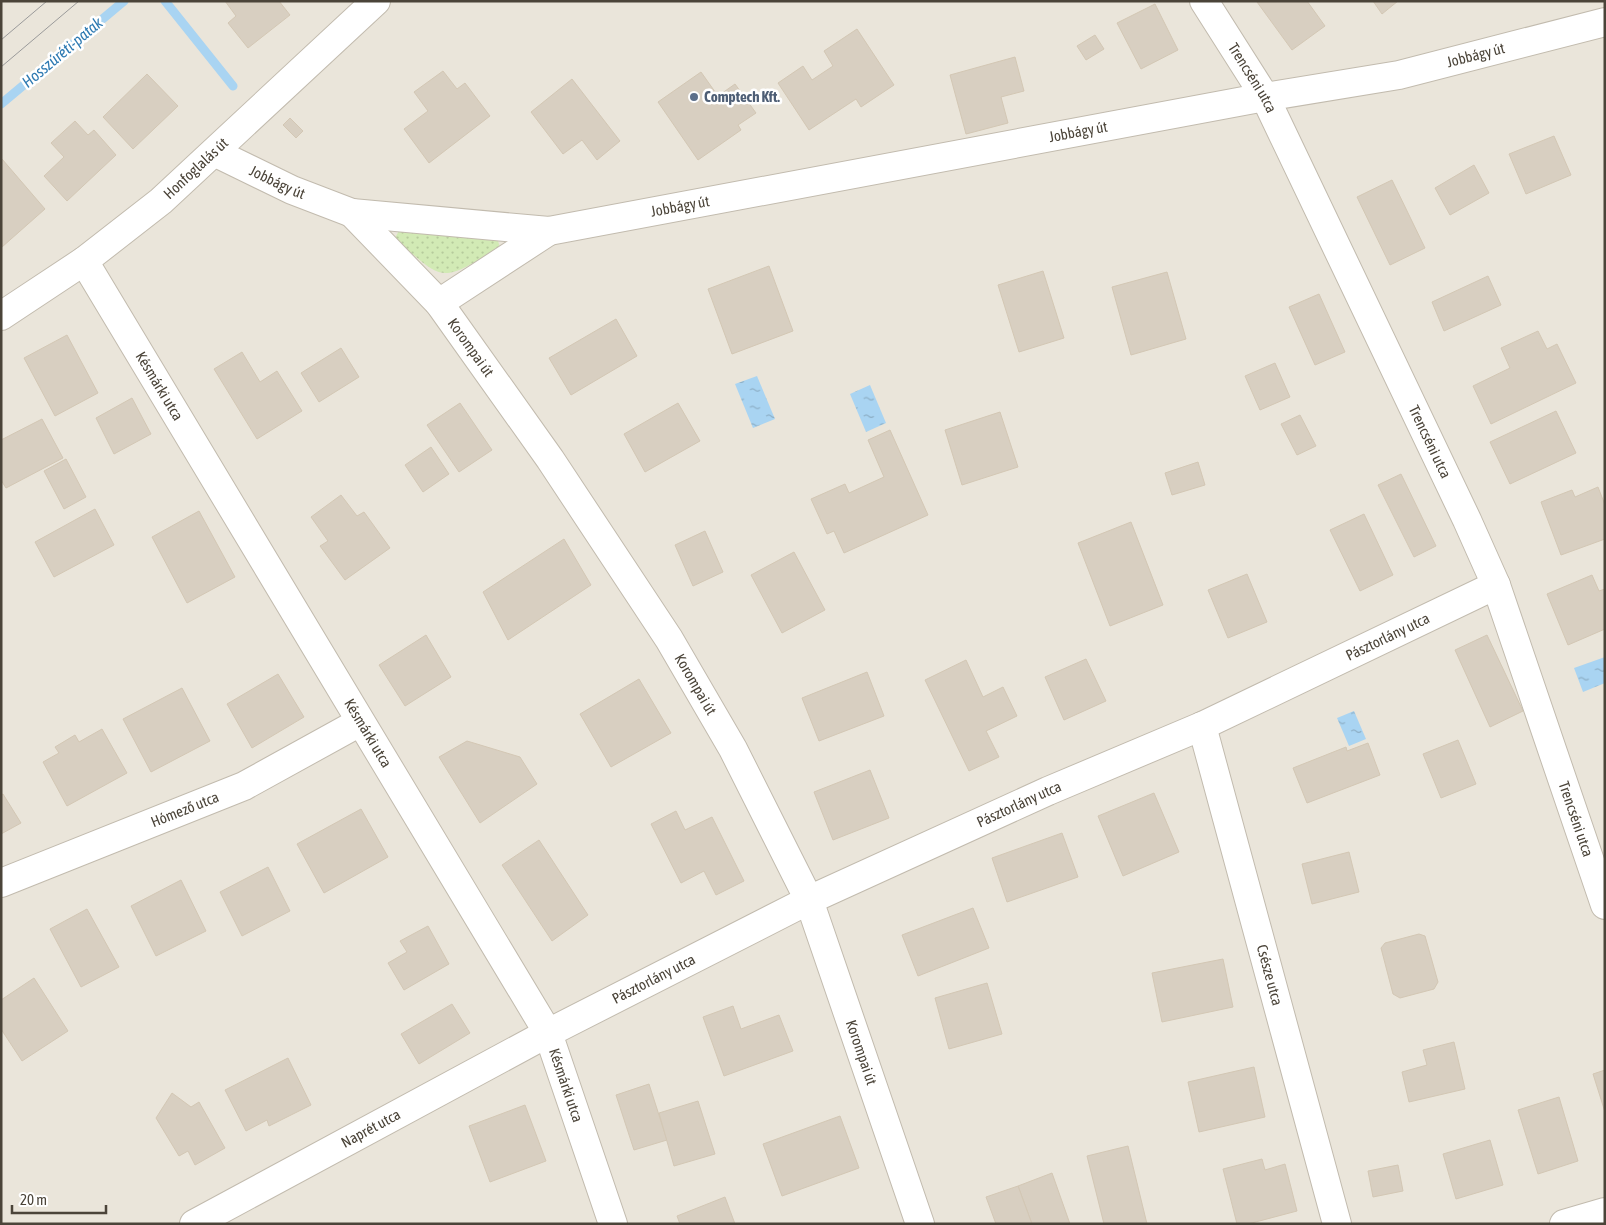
<svg xmlns="http://www.w3.org/2000/svg" width="1606" height="1225" font-family="'Asap Condensed',sans-serif">
<style>
.residential{fill:#eae5da}
.grass{fill:url(#grass-dots)}
.water{fill:url(#water-ripples)}
.lines{fill:none;stroke-linecap:round;stroke-linejoin:round}
.stream{stroke:#a9d4f2;stroke-width:9}
.building{fill:#d8cfc1;stroke:#d3c7b4}
.street-casing{stroke:#c2bbae;stroke-width:30}
.street{stroke:#fff;stroke-width:28}
.tram{stroke:#9a9a9a;stroke-width:1}
.service-dot{fill:#5c6f8a;stroke:#fff;stroke-width:2}
.labels{text-anchor:middle;stroke-width:5;stroke-linejoin:round;paint-order:stroke}
.street-label{font-size:15px;fill:#4b4439;stroke:#fff}
.service-label{font-size:15px;font-weight:bold;fill:#4e5e75;stroke:#fff;text-anchor:start}
.water-label{font-size:16px;font-style:italic;fill:#2e7ab2;stroke:#fff}
</style>
<defs>
<pattern id="grass-dots" width="8" height="8" patternUnits="userSpaceOnUse" patternTransform="scale(1.25)"><rect width="8" height="8" fill="#d2eab5"/><path d="M2 2h.1M6 6h.1" fill="none" stroke="#b6ca9c" stroke-width="1.8" stroke-linecap="round"/></pattern>
<pattern id="water-ripples" width="26" height="14" patternUnits="userSpaceOnUse" patternTransform="scale(1.25)"><rect width="26" height="14" fill="#a9d4f2"/><path d="M2 4q2-2 4 0t4 0M15 11q2-2 4 0t4 0" fill="none" stroke="#8caec5"/></pattern>
</defs>
<rect width="100%" height="100%" fill="#f6f3ec"/>
<rect class="residential" x="1" y="1" width="1604" height="1223"/>
<path class="grass" d="M401 227 497 237 500 248C441 281 446 285 395 238Z"/>
<g class="water">
<path d="M757 376 775 419 753 428 735 384Z"/>
<path d="M870 385 886 423 866 432 850 394Z"/>
<path d="M1605 657V683L1583 692 1574 668Z"/>
<path d="M1354 711 1366 739 1349 746 1337 718Z"/>
</g>
<g class="lines">
<g class="stream">
<path d="M165 1 233 86"/>
<path d="M1 104 124 1"/>
</g>
</g>
<g class="building">
<path d="M225 1H279L290 15 248 48 228 23 236 16Z"/>
<path d="M1307 1 1325 26 1292 50 1257 2Z"/>
<path d="M1373 1H1398L1382 14Z"/>
<path d="M1155 4 1178 50 1141 69 1117 23Z"/>
<path d="M857 29 894 85 861 107 856 99 809 130 778 83 803 66 812 80 833 66 824 51Z"/>
<path d="M1095 35 1104 49 1086 60 1077 46Z"/>
<path d="M1015 57 1024 91 1001 97 1008 123 966 134 950 75Z"/>
<path d="M443 71 457 89 465 83 490 116 429 163 404 129 428 111 414 92Z"/>
<path d="M701 72 718 96 735 84 756 113 738 125 741 130 698 160 658 102Z"/>
<path d="M147 74 178 106 133 149 103 117Z"/>
<path d="M572 79 620 141 597 160 582 140 563 154 531 112Z"/>
<path d="M290 118 303 131 296 138 283 125Z"/>
<path d="M75 121 88 135 94 130 116 155 67 201 44 176 64 157 51 143Z"/>
<path d="M1554 136 1571 175 1526 194 1509 154Z"/>
<path d="M2 159 45 209 2 247 1 160Z"/>
<path d="M1474 165 1489 193 1450 215 1435 188Z"/>
<path d="M1392 180 1425 248 1390 265 1357 197Z"/>
<path d="M769 266 793 331 732 354 708 289Z"/>
<path d="M1043 271 1064 338 1019 352 998 285Z"/>
<path d="M1167 272 1186 339 1131 355 1112 287Z"/>
<path d="M1488 276 1501 305 1444 331 1432 302Z"/>
<path d="M1319 294 1345 352 1315 365 1289 307Z"/>
<path d="M616 319 637 356 571 395 549 358Z"/>
<path d="M1538 331 1547 349 1557 344 1576 383 1491 424 1473 386 1510 368 1501 348Z"/>
<path d="M67 335 98 393 55 416 24 358Z"/>
<path d="M341 348 359 377 319 402 301 373Z"/>
<path d="M242 352 260 382 277 371 302 411 257 439 214 369Z"/>
<path d="M1275 363 1290 397 1260 410 1245 376Z"/>
<path d="M132 398 151 434 114 454 96 418Z"/>
<path d="M460 403 492 450 459 472 427 425Z"/>
<path d="M678 403 700 441 645 472 624 434Z"/>
<path d="M1556 411 1576 453 1510 484 1490 442Z"/>
<path d="M1000 412 1018 467 962 485 945 430Z"/>
<path d="M1300 415 1316 446 1297 455 1281 424Z"/>
<path d="M42 419 63 458 6 488 1 480V440Z"/>
<path d="M890 430 928 515 844 553 834 531 827 534 811 499 845 484 849 493 884 477 868 440Z"/>
<path d="M431 447 449 474 423 492 405 465Z"/>
<path d="M66 459 86 497 64 509 44 471Z"/>
<path d="M1198 462 1205 485 1172 495 1165 473Z"/>
<path d="M1401 474 1436 546 1414 557 1378 485Z"/>
<path d="M1598 487 1605 505V539L1561 555 1541 502 1572 490 1575 497Z"/>
<path d="M341 495 357 516 364 512 390 548 345 580 320 546 328 541 311 517Z"/>
<path d="M95 509 114 545 54 577 35 542Z"/>
<path d="M199 511 235 577 187 603 152 537Z"/>
<path d="M1364 514 1393 575 1360 591 1330 530Z"/>
<path d="M1131 522 1163 605 1110 626 1078 543Z"/>
<path d="M705 531 723 572 693 586 675 545Z"/>
<path d="M564 539 591 585 508 640 483 592Z"/>
<path d="M794 552 825 610 782 633 751 575Z"/>
<path d="M1247 574 1267 622 1228 638 1208 590Z"/>
<path d="M1592 575 1599 591 1605 589V629L1568 645 1547 594Z"/>
<path d="M426 635 451 677 405 706 379 665Z"/>
<path d="M1487 635 1523 711 1490 727 1455 650Z"/>
<path d="M1086 659 1106 701 1064 720 1045 677Z"/>
<path d="M966 660 983 697 1003 687 1017 716 986 731 999 757 969 771 925 680Z"/>
<path d="M867 672 884 716 819 741 802 698Z"/>
<path d="M278 674 304 717 252 748 227 704Z"/>
<path d="M639 679 671 733 611 767 580 714Z"/>
<path d="M182 688 210 741 151 772 123 719Z"/>
<path d="M102 729 127 773 67 806 43 762 59 753 55 747 75 735 79 742Z"/>
<path d="M1458 740 1476 784 1441 798 1423 754Z"/>
<path d="M467 741 520 757 537 784 480 823 439 757Z"/>
<path d="M1368 743 1380 775 1307 803 1293 768 1346 747 1347 751Z"/>
<path d="M870 770 889 818 833 840 814 792Z"/>
<path d="M1154 793 1179 852 1123 876 1098 816Z"/>
<path d="M3 794 21 823 1 834V795Z"/>
<path d="M361 809 388 857 324 893 297 844Z"/>
<path d="M676 811 685 830 712 817 744 881 716 895 704 871 681 883 651 824Z"/>
<path d="M1062 833 1078 877 1007 902 992 858Z"/>
<path d="M539 840 588 915 552 941 502 865Z"/>
<path d="M1349 852 1359 892 1312 904 1302 864Z"/>
<path d="M268 867 290 911 242 936 220 892Z"/>
<path d="M181 880 206 931 156 956 131 906Z"/>
<path d="M973 908 989 948 918 976 902 935Z"/>
<path d="M87 909 119 967 81 987 50 929Z"/>
<path d="M428 926 449 964 404 990 388 963 407 952 400 941Z"/>
<path d="M1419 934 1425 936 1438 982 1434 989 1400 998 1393 994 1381 948 1385 943Z"/>
<path d="M1223 959 1233 1007 1162 1022 1152 973Z"/>
<path d="M34 978 68 1031 22 1061 1 1029V1000Z"/>
<path d="M987 983 1002 1034 949 1049 935 998Z"/>
<path d="M452 1004 470 1033 419 1064 401 1034Z"/>
<path d="M733 1006 741 1029 779 1015 793 1051 724 1076 703 1017Z"/>
<path d="M1454 1042 1465 1089 1409 1102 1402 1072 1427 1065 1423 1050Z"/>
<path d="M288 1058 311 1105 269 1126 267 1120 246 1131 225 1090Z"/>
<path d="M1254 1067 1265 1117 1199 1132 1188 1082Z"/>
<path d="M1605 1070V1112L1593 1074Z"/>
<path d="M649 1084 667 1140 634 1150 616 1095Z"/>
<path d="M172 1093 191 1107 199 1102 225 1148 195 1165 188 1151 179 1156 156 1118Z"/>
<path d="M1559 1097 1578 1161 1538 1174 1518 1110Z"/>
<path d="M698 1101 715 1154 674 1166 659 1113Z"/>
<path d="M525 1105 546 1161 490 1182 469 1126Z"/>
<path d="M840 1116 859 1168 782 1196 763 1144Z"/>
<path d="M1490 1140 1503 1185 1456 1199 1443 1154Z"/>
<path d="M1128 1146 1147 1224H1104L1087 1156Z"/>
<path d="M1262 1159 1265 1170 1285 1164 1297 1211 1248 1224H1237L1223 1169Z"/>
<path d="M1398 1165 1403 1191 1373 1197 1368 1171Z"/>
<path d="M1052 1173 1070 1224H1032L1018 1186Z"/>
<path d="M1018 1186 1032 1224H996L986 1197Z"/>
<path d="M725 1197 735 1224H680L677 1216Z"/>
</g>
<g class="lines">
<defs>
<g id="street">
<path id="s1" d="M1204 1 1265 97 1467 520 1496 585 1605 905"/>
<path id="s2" d="M216 153 292 190 352 213 549 231 1265 97 1399 75 1605 22"/>
<path id="s3" d="M352 213 439 303 550 459 669 639 733 749 809 900 920 1224"/>
<path id="s4" d="M84 261 548 1033 613 1224"/>
<path d="M439 303 549 231"/>
<path id="s5" d="M1 316 84 261 161 201 376 1"/>
<path id="s6" d="M1202 726 1337 1224"/>
<path id="s7" d="M1 883 244 786 360 722"/>
<path id="s8" d="M194 1224 548 1033 809 900 1048 791 1202 726 1496 585"/>
<path d="M1564 1224 1605 1212"/>
</g>
</defs>
<use href="#street" class="street-casing"/>
<use href="#street" class="street"/>
<g class="tram">
<path d="M1 40 47 1"/>
<path d="M1 67 79 1"/>
</g>
</g>
<circle class="service-dot" cx="694" cy="97" r="5"/>
<g class="labels">
<g class="street-label">
<text dy="5" stroke="none"><textPath href="#s2" startOffset="1290">Jobbágy út</textPath></text>
<text dy="5" stroke="none"><textPath href="#s1" startOffset="91">Trencséni utca</textPath></text>
<text dy="5" stroke="none"><textPath href="#s2" startOffset="885">Jobbágy út</textPath></text>
<text dy="5" stroke="none"><textPath href="#s5" startOffset="245">Honfoglalás út</textPath></text>
<text dy="5" stroke="none"><textPath href="#s2" startOffset="68">Jobbágy út</textPath></text>
<text dy="5" stroke="none"><textPath href="#s2" startOffset="480">Jobbágy út</textPath></text>
<text dy="5" stroke="none"><textPath href="#s3" startOffset="180">Korompai út</textPath></text>
<text dy="5" stroke="none"><textPath href="#s4" startOffset="146">Késmárki utca</textPath></text>
<text dy="5" stroke="none"><textPath href="#s1" startOffset="496">Trencséni utca</textPath></text>
<text dy="5" stroke="none"><textPath href="#s8" startOffset="1331">Pásztorlány utca</textPath></text>
<text dy="5" stroke="none"><textPath href="#s3" startOffset="585">Korompai út</textPath></text>
<text dy="5" stroke="none"><textPath href="#s4" startOffset="551">Késmárki utca</textPath></text>
<text dy="5" stroke="none"><textPath href="#s8" startOffset="926">Pásztorlány utca</textPath></text>
<text dy="5" stroke="none"><textPath href="#s7" startOffset="198">Hómező utca</textPath></text>
<text dy="5" stroke="none"><textPath href="#s1" startOffset="901">Trencséni utca</textPath></text>
<text dy="5" stroke="none"><textPath href="#s6" startOffset="258">Csésze utca</textPath></text>
<text dy="5" stroke="none"><textPath href="#s8" startOffset="521">Pásztorlány utca</textPath></text>
<text dy="5" stroke="none"><textPath href="#s3" startOffset="990">Korompai út</textPath></text>
<text dy="5" stroke="none"><textPath href="#s4" startOffset="956">Késmárki utca</textPath></text>
<text dy="5" stroke="none"><textPath href="#s8" startOffset="201">Naprét utca</textPath></text>
</g>
<g class="service-label">
<text x="704" y="102">Comptech Kft.</text>
</g>
<g class="water-label">
<text transform="translate(62 52) rotate(-40)" y="6">Hosszúréti-patak</text>
</g>
</g>
<rect width="1606" height="1225" fill="none" stroke="#4b4439" stroke-width="5"/>
<path d="M12 1205v8h94v-8" fill="none" stroke="#4b4439" stroke-width="2.5"/>
<text x="20" y="1205" font-size="15" fill="#4b4439" stroke="#ffffff" stroke-width="4" paint-order="stroke">20 m</text>
</svg>
